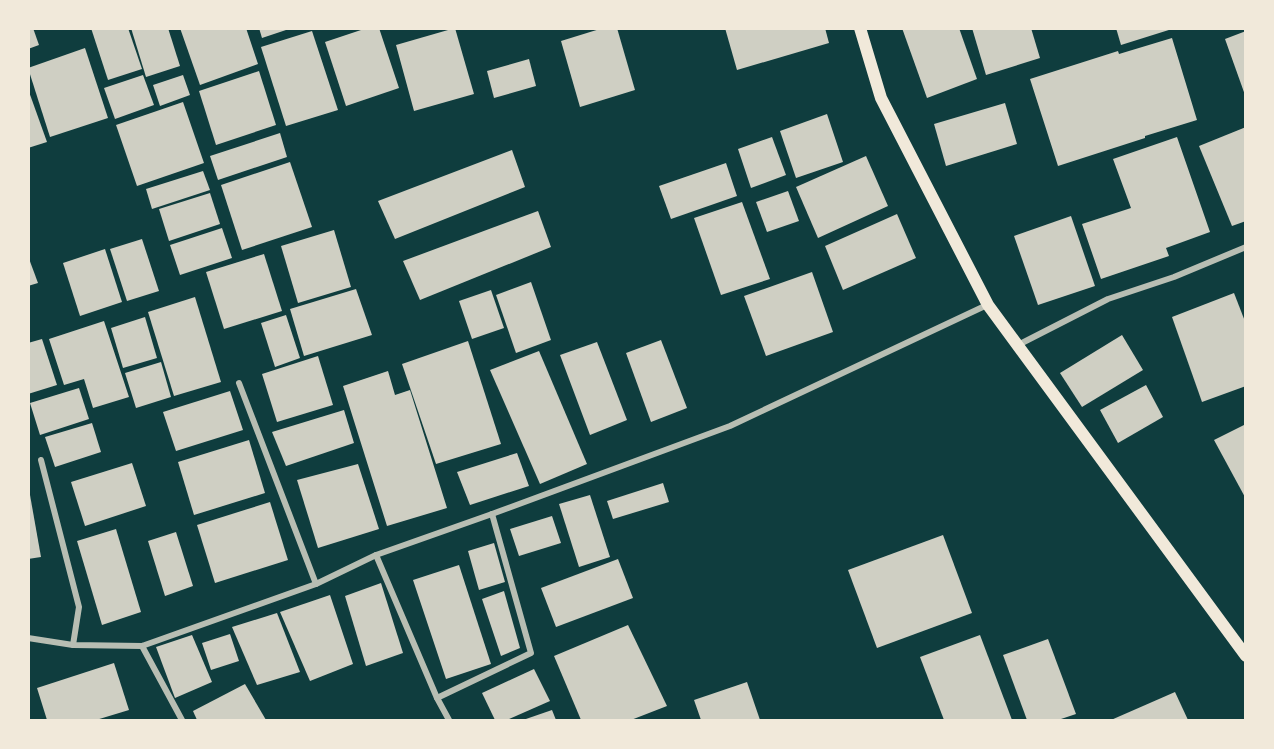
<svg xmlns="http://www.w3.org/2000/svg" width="1274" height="749" font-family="Arial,sans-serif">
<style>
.building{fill:#cfcfc3}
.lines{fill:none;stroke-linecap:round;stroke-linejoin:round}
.minor{stroke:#b8beb3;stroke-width:6}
.secondary{stroke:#f1e9da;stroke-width:12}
</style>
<rect width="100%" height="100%" fill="#0f3d3e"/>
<g class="building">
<path d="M28 28H33L39 45 28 49Z"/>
<path d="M91 28H128L142 69 108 80Z"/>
<path d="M131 28H168L180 66 146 77Z"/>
<path d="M180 28H246L258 64 200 85Z"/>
<path d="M259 28H289V29L262 38Z"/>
<path d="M367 28H379L399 88 346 106 325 42Z"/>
<path d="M455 28 474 94 414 111 396 45Z"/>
<path d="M603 28H617L635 90 580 107 561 41Z"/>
<path d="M725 28H825L829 43 737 70Z"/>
<path d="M902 28H959L977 79 927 98Z"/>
<path d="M972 28H1031L1040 58 986 75Z"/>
<path d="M1116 28H1172V29L1121 45Z"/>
<path d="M312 31 338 110 286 126 261 47Z"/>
<path d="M1246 31V95H1245L1225 39Z"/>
<path d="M1172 38 1197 120 1145 136V138L1058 166 1030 79 1118 51 1119 54Z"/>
<path d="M85 48 108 118 50 137 28 68Z"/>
<path d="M529 59 536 86 494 98 487 71Z"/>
<path d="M259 71 276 125 216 145 199 91Z"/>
<path d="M143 75 154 105 115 119 104 88Z"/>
<path d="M183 75 190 95 160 106 153 85Z"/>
<path d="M28 89 47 142 28 148Z"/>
<path d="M183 102 204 163 137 186 116 125Z"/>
<path d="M1005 103 1017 144 946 166 934 124Z"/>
<path d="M827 114 843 162 796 178 780 131Z"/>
<path d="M1246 127V221L1232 226 1199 146Z"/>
<path d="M280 133 287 157 218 180 210 156Z"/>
<path d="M772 137 786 175 751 188 738 149Z"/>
<path d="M1177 137 1210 232 1166 248 1169 256 1101 279 1082 224 1131 208 1113 159Z"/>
<path d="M512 150 525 187 395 239 378 201Z"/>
<path d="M866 156 888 206 818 238 796 187Z"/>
<path d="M290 162 312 227 242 250 221 185Z"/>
<path d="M726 163 737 196 671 219 659 186Z"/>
<path d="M203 171 210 190 152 209 146 189Z"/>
<path d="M788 191 799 221 767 232 756 202Z"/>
<path d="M210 193 220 224 169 241 159 209Z"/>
<path d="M742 202 770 279 721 295 694 218Z"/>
<path d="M538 211 551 247 420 300 403 261Z"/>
<path d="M897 214 916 258 843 290 825 246Z"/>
<path d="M1071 216 1095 286 1038 305 1014 236Z"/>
<path d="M222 228 232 258 180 275 170 245Z"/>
<path d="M334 230 351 287 298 303 281 246Z"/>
<path d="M142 239 159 291 127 301 110 249Z"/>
<path d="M105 249 122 302 80 316 63 263Z"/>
<path d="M264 254 282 311 224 329 206 272Z"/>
<path d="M28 256 38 283 28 286Z"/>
<path d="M812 272 833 332 766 356 744 296Z"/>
<path d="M531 282 551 340 516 353 496 295Z"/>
<path d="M356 289 372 335 304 356 290 309Z"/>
<path d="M491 290 504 328 472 339 459 301Z"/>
<path d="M1234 293 1246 324V386L1202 402 1172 317Z"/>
<path d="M195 297 221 382 174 396 148 312Z"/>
<path d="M286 315 300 358 275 367 261 323Z"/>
<path d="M145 317 157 358 123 368 111 328Z"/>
<path d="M104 321 129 397 93 408 84 379 64 385 49 339Z"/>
<path d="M1122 335 1143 370 1082 407 1060 373Z"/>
<path d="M42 339 57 385 28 394V343Z"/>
<path d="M661 340 687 408 651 422 626 353Z"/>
<path d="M468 341 501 444 436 464 402 364Z"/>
<path d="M597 342 627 420 590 435 560 355Z"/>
<path d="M539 351 587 464 540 484 490 370Z"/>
<path d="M318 356 333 405 277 422 262 374Z"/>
<path d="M161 362 171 397 136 408 125 373Z"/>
<path d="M388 371 395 395 410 390 447 508 387 526 343 386Z"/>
<path d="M1146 385 1163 417 1118 443 1100 410Z"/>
<path d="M79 388 89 419 40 435 30 403Z"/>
<path d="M230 391 243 430 176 451 163 412Z"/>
<path d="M344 410 354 443 286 466 272 432Z"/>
<path d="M92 423 101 452 55 467 45 437Z"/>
<path d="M1246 424V499L1214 440Z"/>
<path d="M249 440 265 493 194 515 178 462Z"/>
<path d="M517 453 529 486 470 505 457 472Z"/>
<path d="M132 463 146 506 85 526 71 482Z"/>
<path d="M358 464 379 529 318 548 297 480Z"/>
<path d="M663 483 669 502 613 519 607 501Z"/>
<path d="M28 495H30L41 557 28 559Z"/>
<path d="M590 495 610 557 579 567 559 504Z"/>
<path d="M270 502 288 560 215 583 197 525Z"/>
<path d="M552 516 561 543 519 556 510 529Z"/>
<path d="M116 529 141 612 102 625 77 541Z"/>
<path d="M176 532 193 586 165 596 148 541Z"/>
<path d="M943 535 972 613 877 648 848 570Z"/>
<path d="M494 543 505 582 479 590 468 551Z"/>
<path d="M618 559 633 598 556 627 541 588Z"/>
<path d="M459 565 491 664 446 679 413 580Z"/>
<path d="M381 583 403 653 366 666 345 596Z"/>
<path d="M504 591 520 648 501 656 482 599Z"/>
<path d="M330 595 353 664 310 681 280 612Z"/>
<path d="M277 613 300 672 257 685 232 627Z"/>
<path d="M628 625 667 706 631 720H581L554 656Z"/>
<path d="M230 634 239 661 211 670 202 643Z"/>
<path d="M192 635 212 682 175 698 156 647Z"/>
<path d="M980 635 1012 720H944L920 657Z"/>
<path d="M1048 639 1076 714 1058 720H1027L1003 655Z"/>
<path d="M114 663 129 710 96 720H47L37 688Z"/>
<path d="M534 669 550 701 507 720H495L482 693Z"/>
<path d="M747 682 760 720H701L694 700Z"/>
<path d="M245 684 266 720H197L193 711Z"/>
<path d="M1175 692 1188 720H1111Z"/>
<path d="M552 710 556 720H523Z"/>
</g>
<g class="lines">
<g class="minor">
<path d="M1018 345 1108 299 1174 277 1246 247"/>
<path d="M239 383 316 584"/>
<path d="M41 460 79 607 73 645"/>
<path d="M376 555 437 698 449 720"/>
<path d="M28 638 73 645 142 646 316 584 376 555 492 514 730 426 987 305"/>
<path d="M142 646 182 720"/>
<path d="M437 698 531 653 492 514"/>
</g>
<path class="secondary" d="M860 28 881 98 988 305 1246 656"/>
</g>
<rect width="1274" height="749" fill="none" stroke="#f1e9da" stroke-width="60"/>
</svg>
